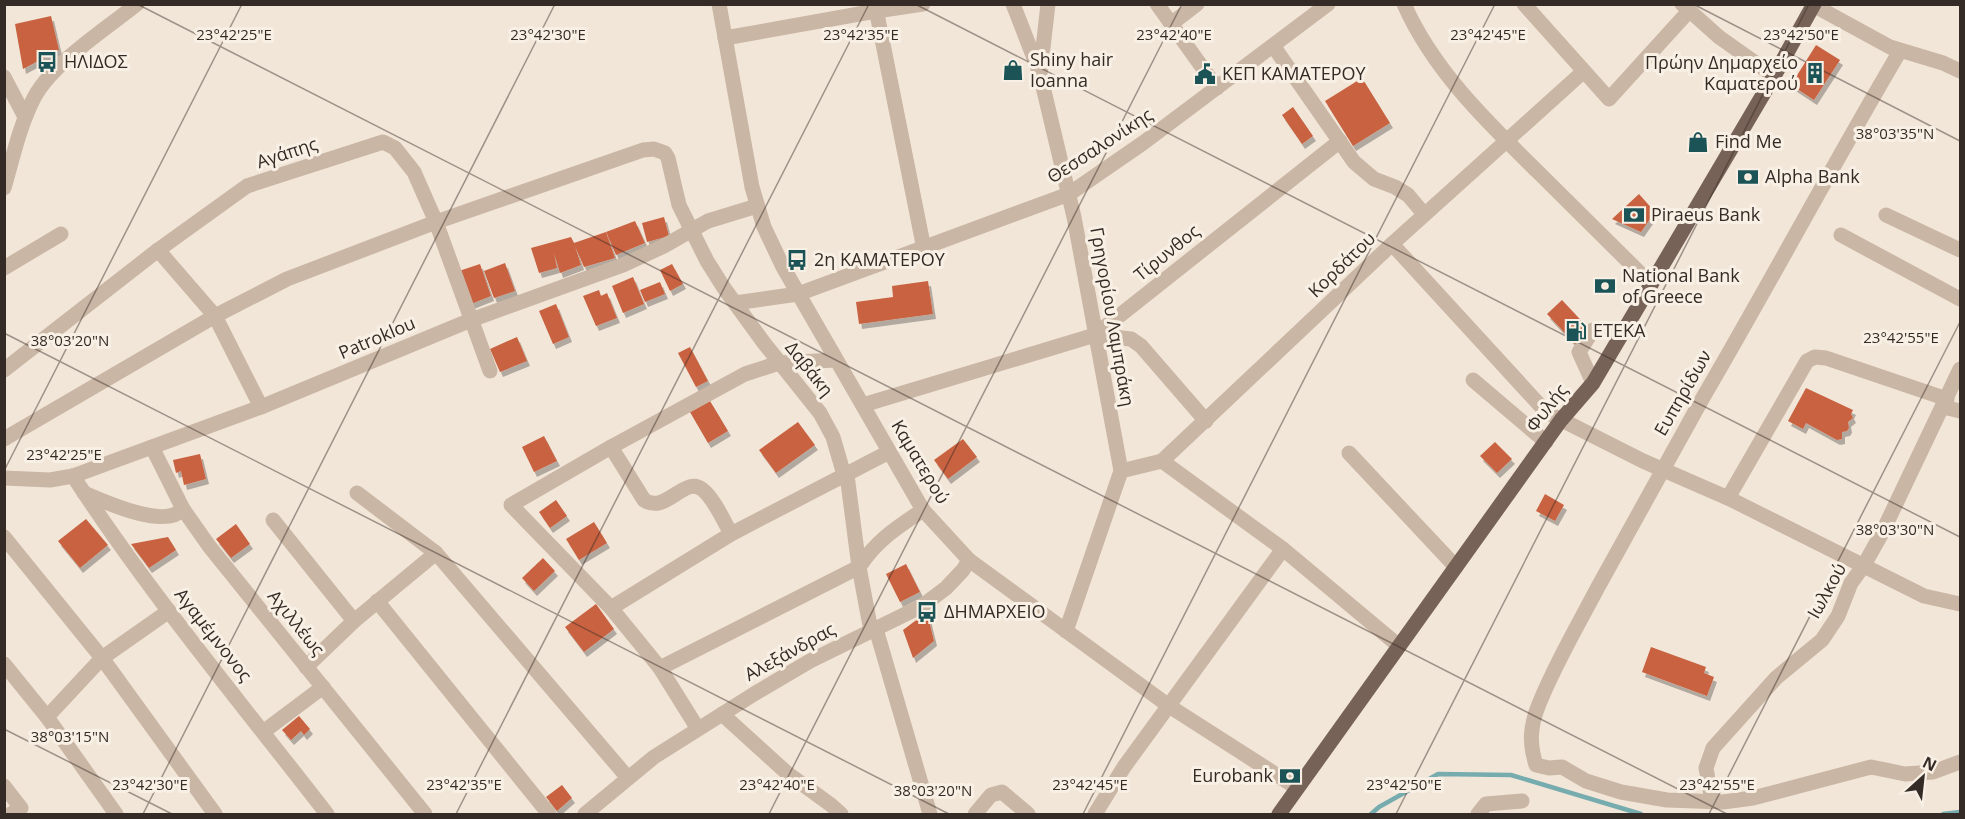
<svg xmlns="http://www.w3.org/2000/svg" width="1965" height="819" font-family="'Open Sans',sans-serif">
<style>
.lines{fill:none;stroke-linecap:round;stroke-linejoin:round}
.stream{stroke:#77acaf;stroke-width:4.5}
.building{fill:#c86240;filter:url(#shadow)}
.minor{stroke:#cab6a4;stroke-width:15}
.major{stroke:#776257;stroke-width:15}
.ticks{fill:none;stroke:#352b26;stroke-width:1.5;stroke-opacity:0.45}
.labels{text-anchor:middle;stroke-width:6;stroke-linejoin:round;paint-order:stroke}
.poi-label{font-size:18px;fill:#352b26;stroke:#f9f0e5;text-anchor:start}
.street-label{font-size:18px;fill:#352b26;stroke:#f9f0e5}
.ticks-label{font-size:15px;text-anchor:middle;fill:#352b26;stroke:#f9f0e5;stroke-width:6;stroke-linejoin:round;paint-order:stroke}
</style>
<defs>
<filter id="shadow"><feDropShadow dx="3" dy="5" stdDeviation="0" flood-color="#0004"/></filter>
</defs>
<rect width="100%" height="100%" fill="#f2e6d9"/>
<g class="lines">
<g class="stream">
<path d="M1371 814 1379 807 1438 774 1511 775 1641 814"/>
<path d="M1943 814 1960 812"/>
</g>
</g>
<g class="building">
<path d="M51 16 59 50 23 69 15 24Z"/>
<path d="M1816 45 1840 60 1814 100 1791 85Z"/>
<path d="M1362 78 1390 123 1353 146 1325 101Z"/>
<path d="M1293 107 1313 136 1302 144 1282 115Z"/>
<path d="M1639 194 1655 212 1641 232 1612 219Z"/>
<path d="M664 217 669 236 647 242 642 223Z"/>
<path d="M635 221 645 243 616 255 606 232Z"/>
<path d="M606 232 615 258 584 267 575 246 581 265 560 273 554 253 557 268 539 273 531 248 571 237 574 243Z"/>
<path d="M505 263 515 291 494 298 484 271Z"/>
<path d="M480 264 491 296 471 304 459 271Z"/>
<path d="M672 264 683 284 670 291 660 270Z"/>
<path d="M633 277 644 304 623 313 612 286Z"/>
<path d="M928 281 933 314 859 324 856 302 893 297 892 286Z"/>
<path d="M660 282 665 294 645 302 640 290Z"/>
<path d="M599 290 601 296 607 293 617 318 596 326 583 296Z"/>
<path d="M1562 300 1591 331 1576 345 1547 314Z"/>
<path d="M556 304 569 337 553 344 539 311Z"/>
<path d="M517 337 527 361 500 372 490 349Z"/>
<path d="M690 347 708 381 696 387 678 353Z"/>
<path d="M1806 388 1853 410 1851 414 1853 418 1848 422 1849 428 1847 431 1842 432V439L1837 440 1806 423 1803 429 1788 421Z"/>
<path d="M710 401 728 431 708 443 690 412Z"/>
<path d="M798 422 815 445 776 473 759 450Z"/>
<path d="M544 436 557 461 534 472 522 447Z"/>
<path d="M963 439 977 457 948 479 934 460Z"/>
<path d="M1495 442 1512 459 1497 473 1480 456Z"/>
<path d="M200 454 206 479 184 485 181 471 176 473 173 460Z"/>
<path d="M1545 494 1564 505 1555 521 1536 511Z"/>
<path d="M556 500 567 516 550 528 539 512Z"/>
<path d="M86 519 108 545 80 568 58 541Z"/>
<path d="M594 522 607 543 579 560 566 539Z"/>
<path d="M236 524 250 544 231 558 216 539Z"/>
<path d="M168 537 176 550 149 568 131 544Z"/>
<path d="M543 558 555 571 534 591 522 578Z"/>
<path d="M906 564 920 592 900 602 886 574Z"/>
<path d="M596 604 614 629 584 652 565 627Z"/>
<path d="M927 612 934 641 913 658 903 630Z"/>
<path d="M1651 647 1706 667 1704 673 1714 677 1707 696 1642 672Z"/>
<path d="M299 716 310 729 304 735 301 731 291 740 282 730Z"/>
<path d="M562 785 572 798 557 811 546 797Z"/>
</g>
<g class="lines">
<g class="minor">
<path d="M719 4 752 187 764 227 783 267 923 510 969 560 1169 706 1297 788"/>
<path d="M875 4 924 249"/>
<path d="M1013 4 1039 71"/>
<path d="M1048 4 1040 74 1074 217 1121 471 1066 631"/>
<path d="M1157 4 1217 88"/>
<path d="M1404 4C1433 70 1487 122 1537 171 1575 209 1613 246 1651 284"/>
<path d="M1524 4 1609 99 1689 11"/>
<path d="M1682 4 1719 37 1774 76"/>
<path d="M1813 5 1890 47 1943 63 1960 71"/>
<path d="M1171 24 1197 4"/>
<path d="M725 38 876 11 923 4"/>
<path d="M1274 47 1354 162 1374 179 1395 187 1408 195 1424 214"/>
<path d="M1900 51C1832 166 1769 285 1701 401 1666 463 1632 525 1598 587 1578 625 1555 664 1539 704 1530 726 1529 743 1536 765L1549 768 1562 767 1586 781 1621 792 1667 800 1723 802 1753 798 1871 767 1905 774 1933 772 1960 762"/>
<path d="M4 77 25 117"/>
<path d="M4 188C13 157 20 124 35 96 54 62 106 29 137 4"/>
<path d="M1886 215 1960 250"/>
<path d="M1841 235 1960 299"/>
<path d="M1392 244 1546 412 1643 461 1728 498 1924 596 1960 604"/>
<path d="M158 250 215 316 261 407"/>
<path d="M4 268 61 234"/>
<path d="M735 303 798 294 1069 194 1143 143 1328 4"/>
<path d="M1095 335 1131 339 1141 346 1206 421"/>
<path d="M4 370 158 250 247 186 383 142 395 148 414 172 436 222 490 371"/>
<path d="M1473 380 1546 442"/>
<path d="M1593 383 1579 352 1593 330H1624"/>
<path d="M863 405 1095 335 1340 141"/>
<path d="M1943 407 1960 411"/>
<path d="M4 439 215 316 287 279 436 222 643 150 654 149 665 153 668 158 679 205 707 261 724 288 764 343 820 413 833 437 842 468 847 475 859 567 871 631"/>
<path d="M152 447 183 509 209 546 425 814"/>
<path d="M611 447 644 500C666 515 685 474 703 490 714 499 724 521 731 534"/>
<path d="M1349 453 1456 567"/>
<path d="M1162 461 1283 549 1399 646"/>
<path d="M1121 471 1162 461 1392 244 1584 71"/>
<path d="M73 476C150 594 241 703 327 814"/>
<path d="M4 478 50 480 73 476 261 407 471 320 623 265 664 246 708 221 757 206"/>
<path d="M84 493C105 502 165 530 183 509"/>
<path d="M357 493 436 553 628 778"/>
<path d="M1728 498 1807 361 1815 357 1826 358 1947 399"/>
<path d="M273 520 354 621"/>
<path d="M4 537 102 658 215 814"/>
<path d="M377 601 549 814"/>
<path d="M611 608 731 534 889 452"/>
<path d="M876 629 930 814"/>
<path d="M4 664 47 717 116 814"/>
<path d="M306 667 354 621 436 553"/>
<path d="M660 668 859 567C877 540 896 528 923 510"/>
<path d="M722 714 787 773 831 805 841 814"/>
<path d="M47 717 102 658 169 611"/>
<path d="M698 729 660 668 611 608 511 505 611 447 745 374 779 363 835 360"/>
<path d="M263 732 323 687"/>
<path d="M4 786 21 808 11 814"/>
<path d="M1712 801 1706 768 1713 748 1776 678 1822 640 1838 616 1851 583 1864 565 1882 533 1960 369"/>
<path d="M585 814 654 757 754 694 810 661 922 606 946 588 963 570 969 560"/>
<path d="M975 814 991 795 1002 792 1028 814"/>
<path d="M1095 814 1124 767 1283 549"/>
<path d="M1478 814 1486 804 1522 801"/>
</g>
<path class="major" d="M1279 814 1561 420 1593 383 1774 76 1814 4"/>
</g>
<path class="ticks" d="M137 4 1727 814M915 4 1960 537M1693 4 1960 141M4 333 949 814M4 471 242 4M4 729 172 814M143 814 555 4M456 814 869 4M769 814 1182 4M1083 814 1495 4M1396 814 1809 4M1709 814 1960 322"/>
<defs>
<symbol id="bus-bare" viewBox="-9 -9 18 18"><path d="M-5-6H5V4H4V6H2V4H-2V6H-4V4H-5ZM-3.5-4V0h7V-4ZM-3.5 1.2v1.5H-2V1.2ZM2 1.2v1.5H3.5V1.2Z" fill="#1b5357" stroke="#f9f0e5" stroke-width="2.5" paint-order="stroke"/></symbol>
<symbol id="shop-bare" viewBox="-9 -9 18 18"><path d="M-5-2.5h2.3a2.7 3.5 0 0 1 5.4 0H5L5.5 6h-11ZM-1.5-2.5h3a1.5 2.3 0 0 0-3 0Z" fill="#1b5357" stroke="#f9f0e5" stroke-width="2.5" paint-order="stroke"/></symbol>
<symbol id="building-bare" viewBox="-9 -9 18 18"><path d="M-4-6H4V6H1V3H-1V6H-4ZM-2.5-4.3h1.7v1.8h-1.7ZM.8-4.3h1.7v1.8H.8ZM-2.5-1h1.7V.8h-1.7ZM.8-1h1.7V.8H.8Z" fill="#1b5357" stroke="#f9f0e5" stroke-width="2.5" paint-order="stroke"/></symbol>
<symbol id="civic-bare" viewBox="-9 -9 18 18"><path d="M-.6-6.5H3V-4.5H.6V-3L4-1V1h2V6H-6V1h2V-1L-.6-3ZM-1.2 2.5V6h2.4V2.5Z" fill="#1b5357" stroke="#f9f0e5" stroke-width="2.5" paint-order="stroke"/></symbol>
<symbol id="bank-bare" viewBox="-9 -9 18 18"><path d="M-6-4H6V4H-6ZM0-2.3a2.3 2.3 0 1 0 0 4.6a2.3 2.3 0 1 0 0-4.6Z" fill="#1b5357" stroke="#f9f0e5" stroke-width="2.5" paint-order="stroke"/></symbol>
<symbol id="fuel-bare" viewBox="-9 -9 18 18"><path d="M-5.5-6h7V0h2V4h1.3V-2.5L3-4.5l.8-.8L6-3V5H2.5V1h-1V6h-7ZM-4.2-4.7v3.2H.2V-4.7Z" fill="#1b5357" stroke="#f9f0e5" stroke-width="2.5" paint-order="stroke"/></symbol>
</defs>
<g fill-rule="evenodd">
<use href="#bus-bare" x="32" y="47" width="30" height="30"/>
<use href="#shop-bare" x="998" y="55" width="30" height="30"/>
<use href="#building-bare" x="1800" y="58" width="30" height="30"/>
<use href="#civic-bare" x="1190" y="59" width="30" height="30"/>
<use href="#shop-bare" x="1683" y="127" width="30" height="30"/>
<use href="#bank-bare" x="1733" y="162" width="30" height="30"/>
<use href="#bank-bare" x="1619" y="200" width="30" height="30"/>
<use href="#bus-bare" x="782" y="245" width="30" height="30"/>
<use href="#bank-bare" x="1590" y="271" width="30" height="30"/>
<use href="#fuel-bare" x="1561" y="316" width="30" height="30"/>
<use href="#bus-bare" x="912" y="597" width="30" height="30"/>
<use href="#bank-bare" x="1275" y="761" width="30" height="30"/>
</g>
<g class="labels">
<g class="poi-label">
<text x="1030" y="66">Shiny hair<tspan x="1030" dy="21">Ioanna</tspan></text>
<text x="64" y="68">ΗΛΙΔΟΣ</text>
<text x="1798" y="69" text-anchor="end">Πρώην Δημαρχείο<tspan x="1798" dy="21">Καματερού</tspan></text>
<text x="1222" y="80">ΚΕΠ ΚΑΜΑΤΕΡΟΥ</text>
<text x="1715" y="148">Find Me</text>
<text x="1765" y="183">Alpha Bank</text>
<text x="1651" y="221">Piraeus Bank</text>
<text x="814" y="266">2η ΚΑΜΑΤΕΡΟΥ</text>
<text x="1622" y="282">National Bank<tspan x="1622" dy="21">of Greece</tspan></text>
<text x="1593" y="337">ΕΤΕΚΑ</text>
<text x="944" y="618">ΔΗΜΑΡΧΕΙΟ</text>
<text x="1273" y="782" text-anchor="end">Eurobank</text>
</g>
<g class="street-label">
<text transform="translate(1100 146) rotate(-33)" y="6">Θεσσαλονίκης</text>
<text transform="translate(287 153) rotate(-18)" y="6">Αγάπης</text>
<text transform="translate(1167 253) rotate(-39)" y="6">Τίρυνθος</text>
<text transform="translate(1342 265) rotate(-44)" y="6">Κορδάτου</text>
<text transform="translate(1112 317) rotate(80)" y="6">Γρηγορίου Λαμπράκη</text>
<text transform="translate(377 338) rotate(-23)" y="6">Patroklou</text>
<text transform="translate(809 369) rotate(51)" y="6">Δαβάκη</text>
<text transform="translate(1683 393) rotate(-60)" y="6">Ευπηρίδων</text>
<text transform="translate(1547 408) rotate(-52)" y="6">Φυλής</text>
<text transform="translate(920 462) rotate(59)" y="6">Καματερού</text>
<text transform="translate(1827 591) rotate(-61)" y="6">Ιωλκού</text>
<text transform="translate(296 623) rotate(51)" y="6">Αχιλλέως</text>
<text transform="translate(213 635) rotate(52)" y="6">Αγαμέμνονος</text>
<text transform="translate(790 652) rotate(-29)" y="6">Αλεξάνδρας</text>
</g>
</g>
<g class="ticks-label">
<text x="234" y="40">23°42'25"E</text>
<text x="548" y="40">23°42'30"E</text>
<text x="861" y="40">23°42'35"E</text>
<text x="1174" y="40">23°42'40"E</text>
<text x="1488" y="40">23°42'45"E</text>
<text x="1801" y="40">23°42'50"E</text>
<text x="1895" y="139">38°03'35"N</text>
<text x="1901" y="343">23°42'55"E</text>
<text x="70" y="346">38°03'20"N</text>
<text x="64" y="460">23°42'25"E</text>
<text x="1895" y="535">38°03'30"N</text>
<text x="70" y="742">38°03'15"N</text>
<text x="150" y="790">23°42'30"E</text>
<text x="464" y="790">23°42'35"E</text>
<text x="777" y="790">23°42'40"E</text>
<text x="1090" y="790">23°42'45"E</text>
<text x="1404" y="790">23°42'50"E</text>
<text x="1717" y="790">23°42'55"E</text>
<text x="933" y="796">38°03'20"N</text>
</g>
<rect width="1965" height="819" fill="none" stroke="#352b26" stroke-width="12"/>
<g transform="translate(1923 777) rotate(27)" stroke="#f9f0e5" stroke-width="4.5" paint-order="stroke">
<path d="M0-4.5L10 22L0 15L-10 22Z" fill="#352b26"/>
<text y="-9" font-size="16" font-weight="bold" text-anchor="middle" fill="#352b26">N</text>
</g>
</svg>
